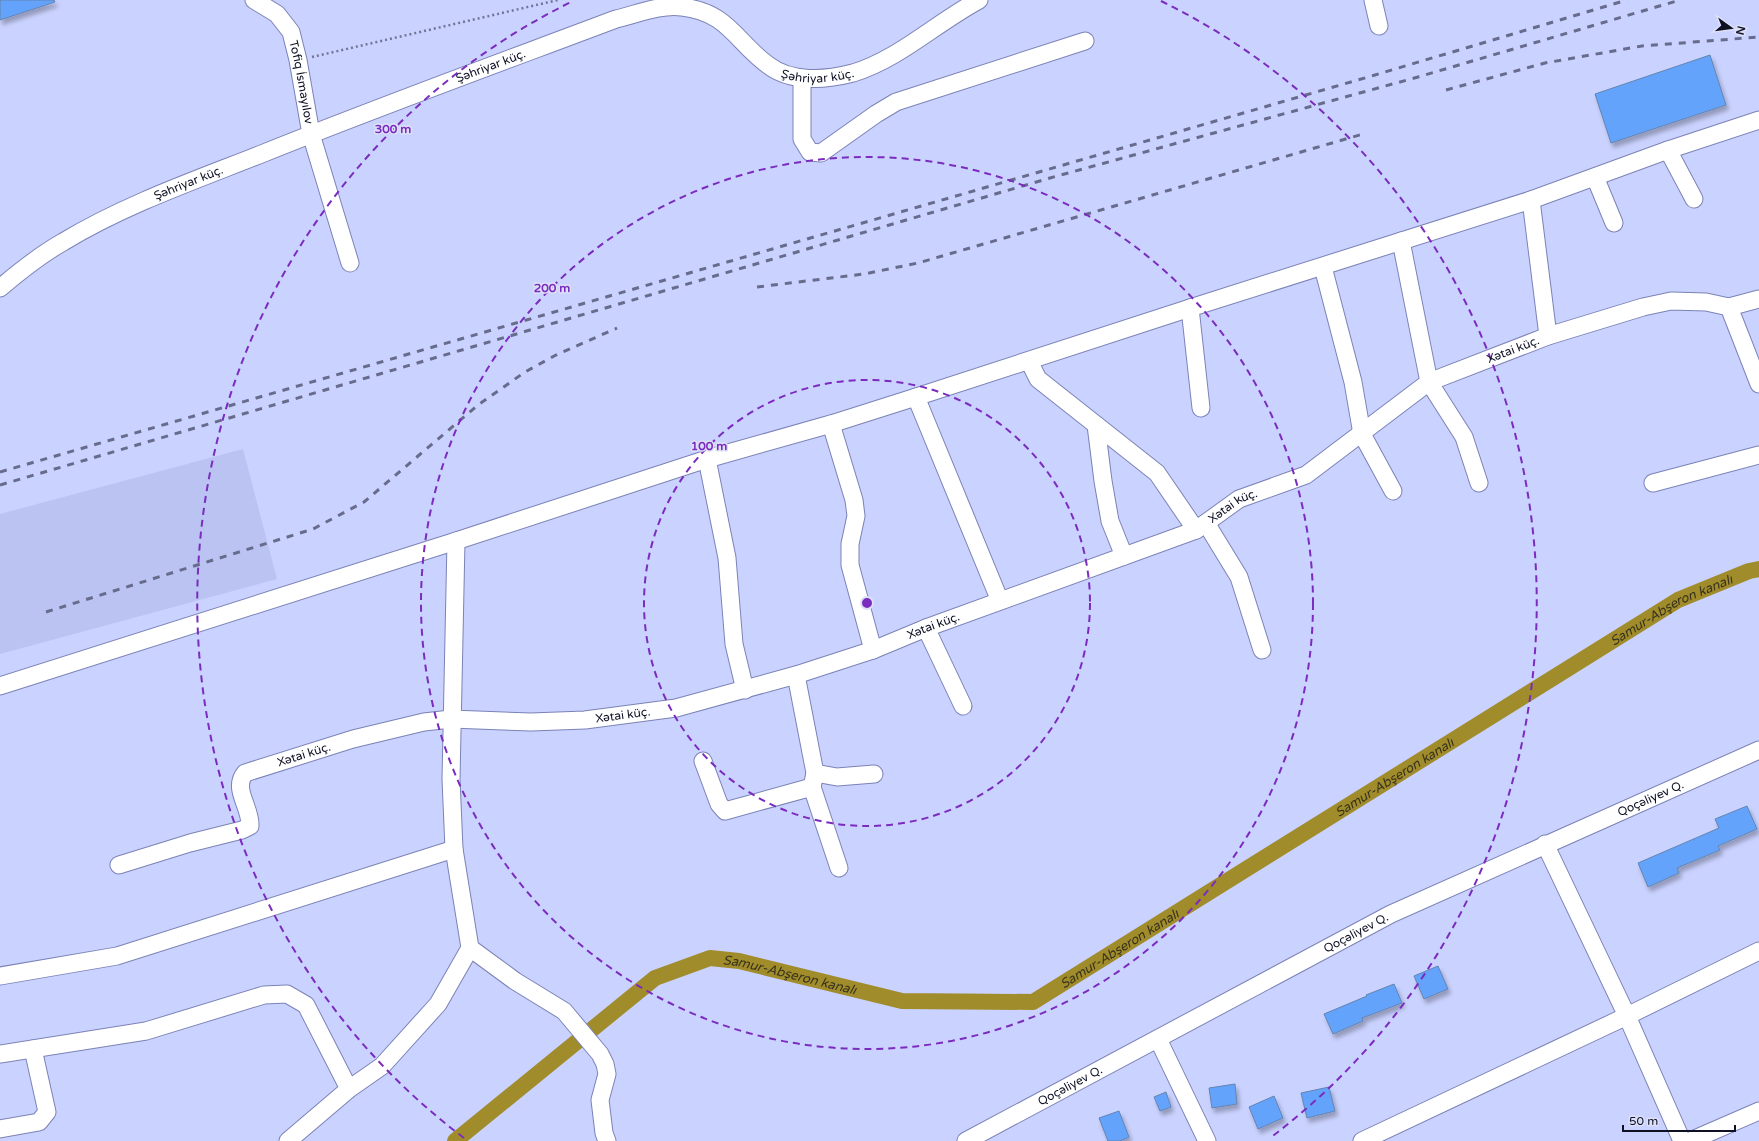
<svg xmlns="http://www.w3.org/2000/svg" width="1759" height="1141" font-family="'Varela Round',sans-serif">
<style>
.built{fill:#bac3f2}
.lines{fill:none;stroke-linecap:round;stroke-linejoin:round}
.canal{stroke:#a18c2b;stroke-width:16}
.building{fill:#63a3fb;stroke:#6484b0;filter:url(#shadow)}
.minor-casing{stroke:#7b83b6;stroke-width:19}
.path{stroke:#717696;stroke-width:2.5;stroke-dasharray:2 3;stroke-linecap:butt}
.minor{stroke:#fff;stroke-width:17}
.rail{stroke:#686c8c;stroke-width:3;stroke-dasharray:7 7;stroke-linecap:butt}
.ring{fill:none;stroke:#7b2cbf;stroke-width:2;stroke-dasharray:7 5}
.labels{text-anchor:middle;stroke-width:3;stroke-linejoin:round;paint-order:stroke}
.street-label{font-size:12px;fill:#0e1023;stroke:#dde1f8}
.water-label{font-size:13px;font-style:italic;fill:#37321d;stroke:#dde1f8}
.centre{fill:#7b2cbf;stroke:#dde1f8;stroke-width:2}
.ring-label{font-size:12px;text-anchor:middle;font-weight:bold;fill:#7b2cbf;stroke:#dde1f8;stroke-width:3;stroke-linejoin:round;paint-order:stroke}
</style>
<defs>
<filter id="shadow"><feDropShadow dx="2.5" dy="4.5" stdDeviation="2" flood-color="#0004"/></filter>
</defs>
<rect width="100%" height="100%" fill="#cad2ff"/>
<path class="built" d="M243 449 277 579 0 654V514Z"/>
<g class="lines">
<path class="canal" id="s1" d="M455 1141 655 978 710 958 739 961 902 1001 1033 1002 1678 600 1749 571 1759 569"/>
</g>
<g class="building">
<path d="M0 0H54L55 2 0 20Z"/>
<path d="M1710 55 1726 105 1611 143 1595 94Z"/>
<path d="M1747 806 1757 829 1718 846 1720 850 1677 868 1679 873 1648 887 1638 863 1719 828 1715 819Z"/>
<path d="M1438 966 1448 989 1424 999 1414 976Z"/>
<path d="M1394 984 1402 1003 1362 1018 1363 1021 1333 1034 1324 1014 1367 996 1366 995Z"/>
<path d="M1235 1084 1237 1104 1212 1108 1209 1088Z"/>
<path d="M1329 1087 1335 1111 1307 1118 1301 1093Z"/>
<path d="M1166 1092 1171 1107 1160 1111 1154 1097Z"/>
<path d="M1274 1096 1283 1118 1258 1129 1249 1107Z"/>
<path d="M1119 1111 1129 1137 1120 1141H1108L1099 1118Z"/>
</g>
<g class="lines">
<defs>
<g id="minor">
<path id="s2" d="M254 0 277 14 291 32 298 60 311 134 350 263"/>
<path d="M1373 0 1379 26"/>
<path d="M802 78V139L810 152 821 153 876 114 896 102 1085 41"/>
<path d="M1668 150 1694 199"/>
<path d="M1595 177 1614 223"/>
<path d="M1531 200 1548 336"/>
<path d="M1401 241 1429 382 1464 437 1479 483"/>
<path d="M1323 267 1353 382 1362 434 1393 491"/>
<path id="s3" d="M0 288C20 271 40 255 63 242 126 204 196 180 264 153 381 106 499 63 616 19 637 14 661 4 682 7 728 12 736 42 768 65 791 83 826 80 853 73 899 59 936 23 979 0"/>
<path d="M1729 307 1759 384"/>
<path d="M1190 308 1201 408"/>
<path d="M1029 361 1038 379 1157 473 1196 530"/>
<path d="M916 397 1000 601"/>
<path d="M831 424 854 500 856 516 850 544V565L873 650"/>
<path d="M1096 425 1103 481 1110 521 1124 556"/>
<path d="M707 459 727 558 734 644 745 690"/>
<path d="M1653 483 1759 455"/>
<path d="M1206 523 1239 577 1262 650"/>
<path d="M456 541 451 779 454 849 470 948 515 981 564 1011 600 1054 605 1064 607 1074 600 1100 604 1133 607 1141"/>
<path d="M926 628 963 706"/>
<path d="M0 686 456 541 707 459 831 424 916 397 1190 308 1531 200 1668 150 1759 120"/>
<path d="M703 761 719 804 725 811 812 787 815 773 796 675"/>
<path d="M815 773 837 777 874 774"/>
<path d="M812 787 839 868"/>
<path d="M1545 844 1627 1016 1682 1141"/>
<path id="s4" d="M119 865 190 843 242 830 250 826C251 807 232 789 245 773L353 739 424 722 451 719 531 722 585 720 676 708 796 675 873 650 926 628 1196 530 1239 499 1306 475 1429 382 1548 336 1643 307 1671 301 1706 302 1729 307 1759 299"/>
<path d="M0 976 117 956 454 849"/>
<path d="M1158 1039 1207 1141"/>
<path d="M0 1054 146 1031 264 995 287 994 306 1005 349 1089"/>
<path d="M0 1129 39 1122 47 1112 33 1049"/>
<path d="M288 1141 349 1089 382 1066 438 1004 470 948"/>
<path id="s5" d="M966 1141 1391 914 1759 750"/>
<path d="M1362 1141 1627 1016 1759 951"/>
<path d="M1690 1141 1759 1111"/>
</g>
</defs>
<use href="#minor" class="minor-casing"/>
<path class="path" d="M312 57 558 0"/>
<use href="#minor" class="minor"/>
<g class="rail">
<path d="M1446 90 1545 63 1642 46 1759 37"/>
<path d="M757 287 864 274 918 263 1363 134"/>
<path d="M0 472 1375 75 1627 0"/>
<path d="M0 485 1050 178 1418 77 1680 0"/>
<path d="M46 612 313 529 364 502 478 405 525 372 556 355 617 328"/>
</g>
</g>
<g class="ring">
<circle cx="867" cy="603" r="223"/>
<circle cx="867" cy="603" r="446"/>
<path d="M464 1138A670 670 0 0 1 573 1M1161 1A670 670 0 0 1 1270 1138"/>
</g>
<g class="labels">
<g class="street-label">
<text dy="4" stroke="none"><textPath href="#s3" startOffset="541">Şəhriyar küç.</textPath></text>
<text dy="4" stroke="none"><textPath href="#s3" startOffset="901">Şəhriyar küç.</textPath></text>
<text dy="4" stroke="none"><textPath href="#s2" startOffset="101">Tofiq İsmayılov</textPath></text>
<text dy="4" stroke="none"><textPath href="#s3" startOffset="217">Şəhriyar küç.</textPath></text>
<text dy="4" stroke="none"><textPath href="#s4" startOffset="1550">Xətai küç.</textPath></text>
<text dy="4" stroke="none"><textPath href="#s4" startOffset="1226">Xətai küç.</textPath></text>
<text dy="4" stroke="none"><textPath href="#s4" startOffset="902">Xətai küç.</textPath></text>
<text dy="4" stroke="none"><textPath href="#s4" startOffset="578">Xətai küç.</textPath></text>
<text dy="4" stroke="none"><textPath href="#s4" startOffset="254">Xətai küç.</textPath></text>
<text dy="4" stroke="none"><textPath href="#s5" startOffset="766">Qoçəliyev Q.</textPath></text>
<text dy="4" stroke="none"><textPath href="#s5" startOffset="442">Qoçəliyev Q.</textPath></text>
<text dy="4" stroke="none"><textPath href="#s5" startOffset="118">Qoçəliyev Q.</textPath></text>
</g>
<g class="water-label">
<text dy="5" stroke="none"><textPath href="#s1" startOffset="1394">Samur-Abşeron kanalı</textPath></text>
<text dy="5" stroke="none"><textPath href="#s1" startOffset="1070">Samur-Abşeron kanalı</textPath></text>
<text dy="5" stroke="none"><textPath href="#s1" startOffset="746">Samur-Abşeron kanalı</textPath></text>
<text dy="5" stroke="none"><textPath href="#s1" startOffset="398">Samur-Abşeron kanalı</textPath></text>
</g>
</g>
<circle cx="867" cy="603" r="6" class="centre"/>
<g class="ring-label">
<text x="393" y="133">300 m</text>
<text x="552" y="292">200 m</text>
<text x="709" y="450">100 m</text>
</g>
<g transform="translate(1731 28) rotate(104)" stroke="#dde1f8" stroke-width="3" paint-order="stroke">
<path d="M0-3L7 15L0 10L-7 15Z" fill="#0e1023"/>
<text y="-6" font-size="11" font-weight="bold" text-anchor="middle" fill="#0e1023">N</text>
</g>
<path d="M1623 1125v6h112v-6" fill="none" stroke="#0e1023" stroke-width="2"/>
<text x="1629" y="1125" font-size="12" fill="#0e1023" stroke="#dde1f8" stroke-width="3" paint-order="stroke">50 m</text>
</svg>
